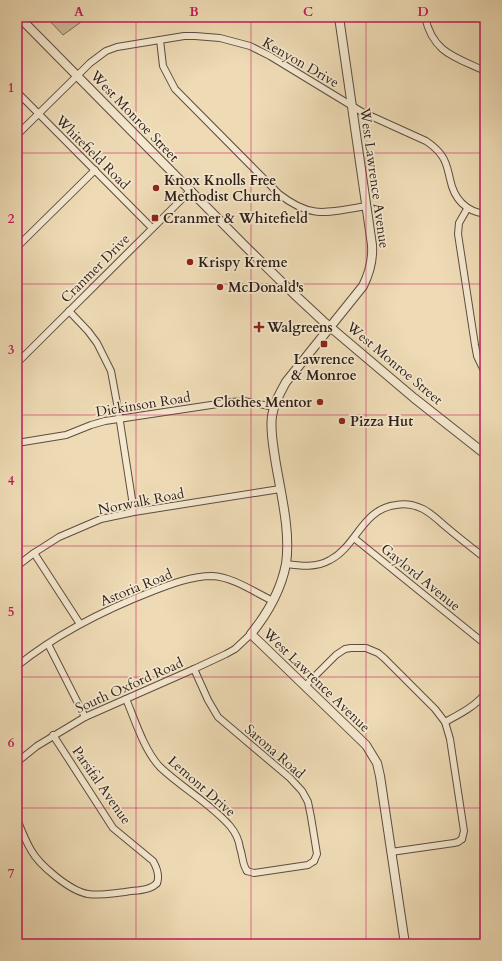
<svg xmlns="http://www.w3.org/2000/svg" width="502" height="961" font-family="Cardo,serif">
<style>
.green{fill:#cdbb9a;stroke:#7d6c59}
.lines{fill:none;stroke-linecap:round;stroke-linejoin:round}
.minor-casing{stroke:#5d4d3f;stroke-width:8}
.tertiary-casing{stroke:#5d4d3f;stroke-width:10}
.minor{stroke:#f4e8cf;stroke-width:6}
.tertiary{stroke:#f4e8cf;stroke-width:8}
.grid{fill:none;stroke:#c2185b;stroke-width:1;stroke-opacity:0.55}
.poi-dot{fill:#8f2418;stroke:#f4e8cf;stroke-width:1.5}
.labels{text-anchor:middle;stroke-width:3.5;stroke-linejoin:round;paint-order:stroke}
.street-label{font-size:14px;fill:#2d1e18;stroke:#f4e8cf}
.poi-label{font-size:14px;font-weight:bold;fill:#2d1e18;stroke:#f4e8cf;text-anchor:start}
.neatline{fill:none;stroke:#c2185b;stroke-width:1.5}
.grid-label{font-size:13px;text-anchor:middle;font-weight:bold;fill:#c2185b}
</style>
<rect width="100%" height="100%" fill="#eedbb5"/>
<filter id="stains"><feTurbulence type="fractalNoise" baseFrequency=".005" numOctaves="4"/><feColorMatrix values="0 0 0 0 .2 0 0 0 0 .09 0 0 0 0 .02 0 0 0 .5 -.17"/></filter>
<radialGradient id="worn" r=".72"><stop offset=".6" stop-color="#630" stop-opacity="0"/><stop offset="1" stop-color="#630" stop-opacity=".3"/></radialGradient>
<path class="green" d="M46 17H88L63 35Z"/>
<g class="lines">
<defs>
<g id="minor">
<path d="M425 17C433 53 455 57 485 71"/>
<path d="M160 40 163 66 175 89 279 194C312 220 328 212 367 206"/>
<path d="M17 92 152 228"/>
<path d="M17 135 90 63 106 51 117 47 184 36H195L220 38 250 46 270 56 362 112 426 141C432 145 438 150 442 156 447 163 448 171 450 179 454 199 465 211 485 214"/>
<path d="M467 209 459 223 458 234 475 345 477 356 485 373"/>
<path d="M17 247 95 170"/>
<path d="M69 311 88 331 97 343 111 371 118 409 134 512"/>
<path d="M17 363 190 191"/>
<path d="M17 443 66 435 91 425 105 421 231 402 244 401 274 407"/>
<path d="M354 538 485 644"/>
<path d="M34 553 80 624"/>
<path d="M286 564C301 566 316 568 330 560 357 546 362 509 396 505 405 503 415 505 423 509 431 513 438 520 445 526 458 537 472 548 485 558"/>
<path d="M17 566 34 553 59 537 101 519 134 512 280 489"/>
<path d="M48 644 85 717"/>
<path d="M17 666C58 633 104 610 153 591 171 584 192 576 212 576 233 577 254 592 273 601"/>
<path d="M194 669 208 700 218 717 290 778 302 791 308 802 311 817 317 854 314 861"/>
<path d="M305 686 336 655 345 649 351 648H366L378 653 384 658 435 709 445 722 450 739 464 831 462 839"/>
<path d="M126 699C135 720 144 750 160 767 182 788 210 803 230 826 235 832 239 840 240 848 243 856 242 864 247 871"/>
<path d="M445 722C460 714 474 707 485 694"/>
<path d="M53 735 113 828 153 861C157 868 160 875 157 883"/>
<path d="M17 762 37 746 85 717 194 669 226 654 235 649 251 634"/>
<path d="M17 819C21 829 25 840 31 850 39 865 70 891 88 894 101 896 113 893 125 892 135 890 150 891 157 883"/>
<path d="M391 852 454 843 458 842 462 839"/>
<path d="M247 871 254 873 308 865 314 861"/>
</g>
<g id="tertiary">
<path d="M19 17 246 247 294 294 323 321 414 398 485 454"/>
<path d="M339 17 372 245C373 260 370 272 363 286L286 382C280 393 274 403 272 416 270 430 273 444 275 458 280 491 291 530 286 564 281 590 268 613 251 634L366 745 377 763 380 776 405 944"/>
</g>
</defs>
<use href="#minor" class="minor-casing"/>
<use href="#tertiary" class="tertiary-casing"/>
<use href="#minor" class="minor"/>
<use href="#tertiary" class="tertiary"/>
</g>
<path class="grid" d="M136 17V944M251 17V944M366 17V944M17 153H485M17 284H485M17 415H485M17 546H485M17 677H485M17 808H485"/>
<g class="poi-dot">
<circle cx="156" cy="188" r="4"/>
<rect x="151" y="214" width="8" height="8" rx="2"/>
<circle cx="190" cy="262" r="4"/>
<circle cx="220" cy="287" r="4"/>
<path d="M257 321h4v4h4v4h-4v4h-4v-4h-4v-4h4z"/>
<rect x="320" y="340" width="8" height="8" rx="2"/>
<circle cx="320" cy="402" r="4"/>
<circle cx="342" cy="421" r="4"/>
</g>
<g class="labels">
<g class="street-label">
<text transform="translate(301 62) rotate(30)" y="5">Kenyon Drive</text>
<text transform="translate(135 116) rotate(46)" y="5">West Monroe Street</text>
<text transform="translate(93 152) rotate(45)" y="5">Whitefield Road</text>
<text transform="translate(375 178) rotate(82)" y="5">West Lawrence Avenue</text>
<text transform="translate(95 268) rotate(-45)" y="5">Cranmer Drive</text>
<text transform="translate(395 363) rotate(40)" y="5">West Monroe Street</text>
<text transform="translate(143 404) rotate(-9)" y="5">Dickinson Road</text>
<text transform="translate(141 501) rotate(-11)" y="5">Norwalk Road</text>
<text transform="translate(421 577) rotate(39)" y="5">Gaylord Avenue</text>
<text transform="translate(136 587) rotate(-22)" y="5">Astoria Road</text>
<text transform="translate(317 680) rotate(44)" y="5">West Lawrence Avenue</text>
<text transform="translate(129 685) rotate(-24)" y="5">South Oxford Road</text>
<text transform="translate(275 751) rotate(41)" y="5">Sarona Road</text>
<text transform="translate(102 785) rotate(55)" y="5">Parsifal Avenue</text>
<text transform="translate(202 786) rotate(41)" y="5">Lemont Drive</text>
</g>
<g class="poi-label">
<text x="164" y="185">Knox Knolls Free<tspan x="164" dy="16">Methodist Church</tspan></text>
<text x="163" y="223">Cranmer &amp; Whitefield</text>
<text x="198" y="267">Krispy Kreme</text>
<text x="228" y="292">McDonald's</text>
<text x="267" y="332">Walgreens</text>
<text x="324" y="364" text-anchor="middle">Lawrence<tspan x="324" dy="16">&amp; Monroe</tspan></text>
<text x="312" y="407" text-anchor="end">Clothes Mentor</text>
<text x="350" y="426">Pizza Hut</text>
</g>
</g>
<rect width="502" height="961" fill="none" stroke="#eedbb5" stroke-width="44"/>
<rect x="22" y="22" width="458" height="917" class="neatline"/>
<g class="grid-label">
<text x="79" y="16">A</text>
<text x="194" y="16">B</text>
<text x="308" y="16">C</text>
<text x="423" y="16">D</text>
<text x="11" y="92">1</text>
<text x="11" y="223">2</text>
<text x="11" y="354">3</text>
<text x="11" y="485">4</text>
<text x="11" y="616">5</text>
<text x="11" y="747">6</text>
<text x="11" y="878">7</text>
</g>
<rect width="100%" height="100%" filter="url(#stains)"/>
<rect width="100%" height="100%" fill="url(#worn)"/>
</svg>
